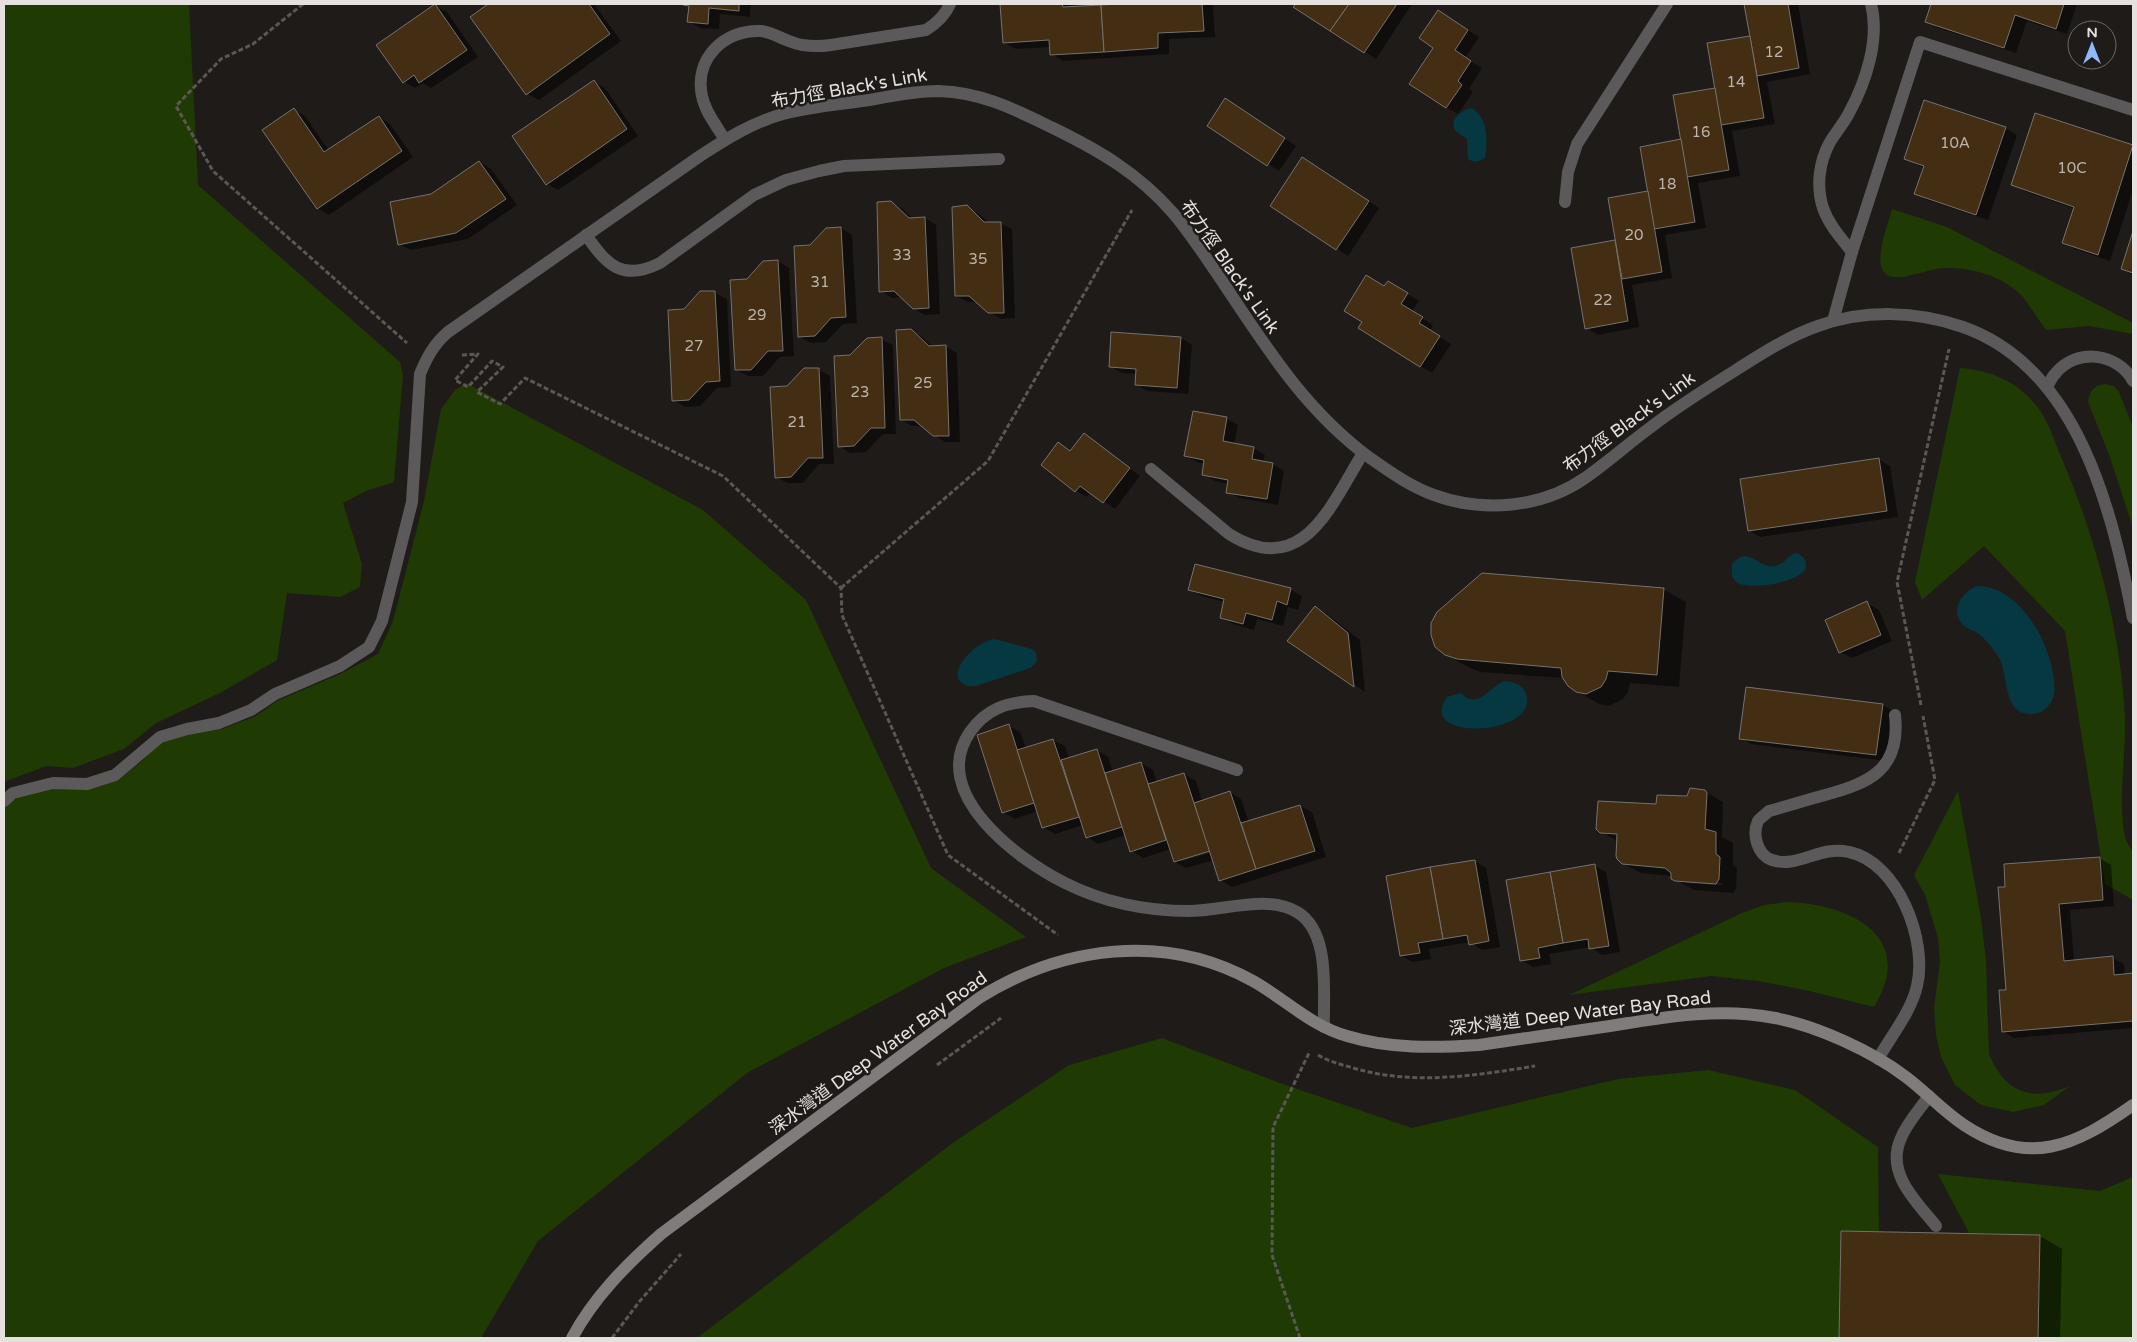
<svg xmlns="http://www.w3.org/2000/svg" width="2137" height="1342" font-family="'Varela Round','Noto Sans TC',sans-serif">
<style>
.green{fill:#1f3a03}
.water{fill:#053840}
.shadow{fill:#0007;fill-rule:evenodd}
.building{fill:#432d13;stroke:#75726e}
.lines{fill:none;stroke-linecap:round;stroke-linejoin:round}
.path{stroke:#5b5755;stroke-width:3;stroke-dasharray:5 2.5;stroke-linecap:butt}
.lane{stroke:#5b5959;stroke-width:12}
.street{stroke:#5b5959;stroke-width:12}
.secondary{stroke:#807c7b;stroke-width:12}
.labels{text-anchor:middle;stroke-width:5;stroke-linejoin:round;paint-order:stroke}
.number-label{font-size:15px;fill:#bcb4ac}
.street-label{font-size:18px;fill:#e4e1df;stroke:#1f1b19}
</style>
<rect width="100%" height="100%" fill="#1f1b19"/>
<g class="green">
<path d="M4 4H189L198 185 400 362 403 375 394 482 366 491 343 503 362 564 360 587 340 597 287 593 277 660 220 693 156 723 124 749 73 768 46 766 4 782Z"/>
<path d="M1892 209 1947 227 2133 323V334L2089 326 2046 330C2037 318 2029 303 2019 293 2000 275 1970 267 1944 268 1928 268 1897 284 1886 274 1872 263 1888 225 1892 209Z"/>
<path d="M1960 368C1990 370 2016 381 2036 405 2047 418 2053 437 2059 452 2095 535 2120 626 2125 716 2126 748 2121 779 2122 811 2123 819 2123 829 2125 837 2126 843 2132 848 2133 854 2136 868 2133 885 2133 900L2105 884 2065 631 1984 546 1922 600 1915 582Z"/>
<path d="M466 383 703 510 806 600 931 868 1026 937 944 968 747 1073 538 1241 481 1338H4V808L17 798 59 788 118 780 141 762 164 740 189 732 222 729 256 716 277 701 340 674 378 654 393 621 424 501 441 409 455 390Z"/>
<path d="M2106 384 2114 386 2119 392 2133 427V528L2110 457 2088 402C2090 390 2094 385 2106 384Z"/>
<path d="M1958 791 1981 918 1986 961 1989 1054C2005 1093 2032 1102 2070 1086L2044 1105 2013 1112 1981 1105 1955 1085 1941 1057 1936 1035 1934 1008 1940 962 1938 938 1925 895 1914 875Z"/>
<path d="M1787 902C1848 904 1918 935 1874 1007L1805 990 1758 981 1711 976 1569 995 1742 913 1764 905Z"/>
<path d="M1162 1038 1277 1082 1412 1128 1618 1079 1708 1070 1795 1090 1878 1147 1879 1231H1841L1839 1338H697L954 1142 1069 1065Z"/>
<path d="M1938 1174 2100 1191 2133 1177V1338H2038L2040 1235 1969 1233Z"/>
</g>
<g class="water">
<path d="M1471 108C1488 116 1488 141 1485 158 1478 162 1475 163 1468 159L1467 139C1464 136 1460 135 1457 132 1446 121 1462 110 1471 108Z"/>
<path d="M1795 553C1804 554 1811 566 1802 573 1790 583 1755 589 1740 584 1736 583 1734 579 1732 576V564C1750 544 1757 569 1775 566 1784 564 1788 556 1795 553Z"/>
<path d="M1977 586C2020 586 2051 643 2054 681 2055 690 2055 699 2048 706 2044 711 2038 714 2032 714 2002 716 2009 675 1999 658 1993 648 1986 639 1976 632 1972 630 1966 628 1963 625 1949 610 1962 592 1977 586Z"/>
<path d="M995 639 1032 649 1036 652 1037 662 1030 668 976 686C965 688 953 680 959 668 965 654 981 641 995 639Z"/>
<path d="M1505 681C1514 682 1523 684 1526 694 1541 736 1414 743 1447 697L1461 693C1478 711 1489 686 1505 681Z"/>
</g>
<g class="shadow">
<path d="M490 4H594L621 41 539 100 527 94 472 17Z"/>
<path d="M684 4H751L750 17 720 14 719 29 700 28 688 21 690 8Z"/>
<path d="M1001 4H1073V8L1138 4H1213L1215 37 1169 39V54L1063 61 1051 54V47L1016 49 1004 43Z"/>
<path d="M1297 4H1412L1376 59 1295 7Z"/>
<path d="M1746 4H1798L1810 74 1767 82 1775 124 1732 131 1740 176 1698 183 1706 228 1665 235 1672 278 1632 285 1639 327 1598 335 1586 328 1573 249 1616 241 1752 37Z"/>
<path d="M1933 4H2077L2067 34 2027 21 2016 53 1938 28 1927 21Z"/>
<path d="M435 6 447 12 478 57 431 88 423 83 415 88 404 82Z"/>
<path d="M1450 18 1479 37 1465 58 1482 68 1469 89 1473 92 1458 114 1446 107 1435 47Z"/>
<path d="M594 82 605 88 638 136 558 190 547 184Z"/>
<path d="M1237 106 1296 146 1279 171 1268 164Z"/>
<path d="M294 110 305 116 329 151 379 117 390 124 413 157 329 215 318 208Z"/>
<path d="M2036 114 2133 146V190L2110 261 2075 249 2064 243 2075 209 2024 191 2013 185Z"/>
<path d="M2005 128 2017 135 1988 220 1927 200 1916 194 1924 168 1906 159Z"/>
<path d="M480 162 491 169 517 205 468 239 411 250 399 244 431 195Z"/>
<path d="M1314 165 1379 208 1348 256 1271 206Z"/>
<path d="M891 202 903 209 913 219 925 218 936 225 940 314 925 315 913 308 902 297 892 298 881 291Z"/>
<path d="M967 207 979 214 989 223H1000L1012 229 1015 318 1001 319 989 312 978 302H968L956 296Z"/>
<path d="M841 228 852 235 857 323 843 324 826 342 811 343 800 337 810 246Z"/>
<path d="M2133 235V275L2122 268Z"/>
<path d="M778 261 789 268 794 356 780 357 763 376H748L736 370 747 280Z"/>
<path d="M1388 282 1419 301 1412 311 1433 325 1430 331 1451 344 1432 373 1359 328Z"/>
<path d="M715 293 727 299 731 387 717 388 700 406 685 407 674 400 685 311Z"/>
<path d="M910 330 922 337 933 347 945 346 957 353 960 442H945L934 435 923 426H912L901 420Z"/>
<path d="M1181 338 1192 345 1188 394 1147 391 1136 384 1137 374 1122 373 1110 366Z"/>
<path d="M881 339 893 345 896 434H883L866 452 850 453 839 446 850 357Z"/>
<path d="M818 369 830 376 834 464H819L803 483H787L776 477 787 387Z"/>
<path d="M1226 418 1238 425 1234 445 1254 448 1265 455 1263 463 1273 464 1284 471 1278 505 1239 498 1228 492 1229 484 1215 481 1203 474 1205 464 1197 462 1186 456Z"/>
<path d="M1095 442 1140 476 1115 509 1091 492 1087 497 1076 491 1042 465 1058 444 1071 451Z"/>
<path d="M1879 460 1890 466 1898 517 1760 537 1749 530Z"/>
<path d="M1189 589 1291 590 1302 596 1298 610 1288 607 1283 626 1257 619 1254 630 1233 624 1221 617 1225 602 1201 596Z"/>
<path d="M1663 589 1686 602 1679 687 1630 683 1628 692 1623 699 1609 706 1599 704 1576 691 1564 678 1480 672 1468 667 1445 654Z"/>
<path d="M1867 603 1879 610 1892 641 1852 658 1840 652Z"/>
<path d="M1316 607 1327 614 1360 640 1365 692 1289 640Z"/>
<path d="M1883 705 1894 712 1887 761 1751 744 1740 738Z"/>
<path d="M1009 726 1020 732 1026 748 1053 740 1065 746 1069 759 1097 750 1108 757 1113 772 1141 763 1153 770 1157 783 1184 774 1196 781 1202 801 1230 792 1241 799 1249 822 1300 806 1312 812 1326 857 1232 887 1220 880 1214 860 1186 868 1175 862 1171 849 1143 858 1132 851 1126 835 1098 844 1087 837 1083 825 1055 834 1043 827 1038 811 1015 819 1003 812ZM1216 848V851L1182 861V859Z"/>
<path d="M1706 792 1723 802 1722 837 1733 843V865L1737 868 1736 889 1733 893 1694 890 1673 878 1672 876 1640 873 1623 863 1619 842 1601 832 1657 805ZM1684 880 1722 883V885L1686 883Z"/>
<path d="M2099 858 2111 865 2114 906 2070 910 2074 961 2113 958 2124 964 2125 975H2133V1028L2014 1038 2003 1031 2008 991 2007 888Z"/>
<path d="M1475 861 1486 868 1500 947 1482 950 1470 942 1429 949 1431 959 1413 962 1401 956Z"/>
<path d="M1595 866 1606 872 1620 952 1602 955 1590 947 1549 954 1551 964 1533 967 1521 960Z"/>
<path d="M1842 1232 2040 1236 2062 1249 2060 1338H1840Z"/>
</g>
<g class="building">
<path d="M435 4 467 50 419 83 414 75 403 83 376 45Z"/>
<path d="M488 4H589L610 34 526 95 470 17Z"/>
<path d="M683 4H739V11L709 8 708 24 687 22 689 6 683 5Z"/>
<path d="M1000 4H1062L1063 7 1101 5 1104 52 1050 55 1049 40 1003 43Z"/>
<path d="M1119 4H1202L1204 31 1158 33V48L1104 52 1101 5Z"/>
<path d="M1296 4H1349L1330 31 1293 7Z"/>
<path d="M1349 4H1397L1364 53 1330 31Z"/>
<path d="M1744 4H1788L1799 68 1757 76Z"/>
<path d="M1931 4H2064L2056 29 2015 15 2004 48 1925 22Z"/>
<path d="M1438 10 1468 30 1455 50 1471 61 1458 81 1462 85 1446 108 1409 84 1433 48 1419 38Z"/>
<path d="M1750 36 1764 118 1721 125 1707 43Z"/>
<path d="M594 80 627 129 546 185 512 136Z"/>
<path d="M1715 88 1729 170 1687 177 1673 95Z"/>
<path d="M1225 98 1285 138 1267 166 1207 126Z"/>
<path d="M1924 100 2006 127 1976 215 1914 194 1924 166 1904 159Z"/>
<path d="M294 108 324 152 379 116 402 151 317 209 262 130Z"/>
<path d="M2035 113 2133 145 2098 255 2062 243 2074 207 2011 185Z"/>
<path d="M1681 139 1695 222 1654 229 1640 147Z"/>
<path d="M1302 157 1369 201 1336 250 1270 206Z"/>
<path d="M479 161 506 199 456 233 398 245 390 202 431 194Z"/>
<path d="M1648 191 1662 272 1622 279 1608 198Z"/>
<path d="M891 201 909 218 925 217 929 308 913 309 894 291 879 292 877 202Z"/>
<path d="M967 205 984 222H1001L1004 313H988L969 296H955L952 207Z"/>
<path d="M841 227 846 317 831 318 815 336 798 337 794 246 810 245 826 228Z"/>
<path d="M2133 231V273L2121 269Z"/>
<path d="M1615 240 1628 321 1585 329 1571 248Z"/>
<path d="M778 260 783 351H768L751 370H735L730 280 747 279 763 261Z"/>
<path d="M1366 275 1384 286 1388 281 1408 293 1401 304 1423 317 1419 323 1440 336 1420 367 1358 328 1362 322 1344 311Z"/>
<path d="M700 291H715L720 381 706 382 689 400 672 401 668 310 684 309Z"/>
<path d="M911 329 929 346 946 345 949 436H933L914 420H900L896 330Z"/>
<path d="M1111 332 1181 337 1177 388 1135 385 1136 369 1109 367Z"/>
<path d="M882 337 885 428H871L854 446 838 447 834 356 850 355 867 338Z"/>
<path d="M804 368H819L823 458H808L791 477 775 478 770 387 787 386Z"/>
<path d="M1193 411 1227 417 1223 441 1254 447 1252 459 1273 463 1267 499 1226 493 1228 480 1202 475 1204 460 1184 456Z"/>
<path d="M1084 433 1130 468 1103 503 1080 486 1075 492 1041 465 1058 442 1070 451Z"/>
<path d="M1879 458 1887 511 1748 531 1740 479Z"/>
<path d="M1195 564 1291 588 1287 605 1277 601 1272 620 1246 613 1243 624 1220 618 1224 599 1188 590Z"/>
<path d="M1482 573 1664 588 1657 675 1608 671 1606 679 1601 687 1586 694 1576 692 1568 686 1562 677 1561 668 1457 659 1445 655 1435 647 1431 635V623L1437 612Z"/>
<path d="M1867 601 1881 635 1839 653 1825 620Z"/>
<path d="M1315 606 1348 633 1354 687 1287 641Z"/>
<path d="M1746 687 1883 704 1876 755 1739 739Z"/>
<path d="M1009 724 1034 803 1002 813 977 735Z"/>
<path d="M1053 739 1079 817 1042 828 1017 750Z"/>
<path d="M1097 749 1122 827 1086 838 1061 760Z"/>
<path d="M1141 762 1166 840 1130 852 1105 773Z"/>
<path d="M1184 773 1210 851 1174 862 1148 784Z"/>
<path d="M1690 788 1705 790 1707 793 1705 829 1716 832V854L1720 857 1719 879 1716 884 1675 881 1671 879V873L1665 868 1622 864 1617 859 1616 856 1617 834 1600 833 1596 829 1598 801 1656 804 1657 795 1687 796Z"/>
<path d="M1230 791 1256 869 1219 881 1194 803Z"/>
<path d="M1300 805 1315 851 1256 869 1241 823Z"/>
<path d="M2100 857 2103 900 2059 904 2064 961 2113 956 2114 975 2133 973V1021L2002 1032 1999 990H2006L1998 887H2005L2004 864Z"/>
<path d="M1475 860 1489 941 1469 945 1467 935 1443 939 1430 867Z"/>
<path d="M1595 864 1609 946 1589 949 1588 939 1563 943 1550 872Z"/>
<path d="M1430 867 1443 939 1418 943 1420 953 1400 956 1386 876Z"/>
<path d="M1550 872 1563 943 1538 948 1540 958 1520 961 1506 880Z"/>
<path d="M1841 1231 2040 1235 2038 1338H1839Z"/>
</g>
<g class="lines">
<g class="path">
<path d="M303 4 253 44 221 59 176 106 213 171 407 343"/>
<path d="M462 355 478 354 455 380 468 387 492 361 503 367 477 392 500 404 525 378 723 476 841 588 842 615 948 855 1058 935"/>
<path d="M841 588 988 461 1132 210"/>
<path d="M1921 705 1897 582 1949 349"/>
<path d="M1899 853 1935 780 1923 716"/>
<path d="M1318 1055C1328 1061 1339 1064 1350 1067 1411 1086 1473 1076 1535 1066"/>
<path d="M937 1065 1001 1018"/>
<path d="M612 1338 639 1302 681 1254"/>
<path d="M1300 1338 1272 1255 1273 1127 1310 1051"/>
</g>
<g class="lane">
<path d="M725 140C717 126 705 112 702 96 694 59 724 29 761 31 771 32 780 38 789 41 803 47 817 47 831 45L926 30C937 23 945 16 950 4"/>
<path d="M1565 202 1568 172 1577 144 1667 4"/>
<path d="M586 235C607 265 622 282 660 263L754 195 786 180 819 171 844 166 999 159"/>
<path d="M1852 252C1841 238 1829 225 1823 208 1816 186 1819 162 1830 142 1836 132 1844 123 1849 113 1866 82 1880 39 1871 4"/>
<path d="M1833 321 1852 252 1920 42 2133 110"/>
<path d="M2047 387C2049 383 2052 377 2055 374 2076 347 2118 353 2133 381"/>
<path d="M1151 469 1229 534C1303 580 1331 505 1363 453"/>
<path d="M1237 770 1034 701C1007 702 986 709 970 732 928 793 1017 859 1065 883 1103 902 1146 911 1189 911 1223 911 1267 894 1297 912 1331 932 1323 992 1324 1027"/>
<path d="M1878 1059C1891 1036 1911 1012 1917 986 1928 941 1898 862 1849 852 1819 845 1798 869 1772 860 1757 855 1752 834 1758 821 1760 818 1766 814 1769 811 1788 806 1806 800 1825 795 1870 783 1901 769 1895 715"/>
<path d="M1929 1096C1920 1109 1907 1123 1901 1138 1885 1173 1916 1201 1936 1226"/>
</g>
<path class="street" d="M4 801 13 793 53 783 87 784 115 775 160 737 187 729 219 723 251 710 275 694 340 666 369 647 382 621 412 502 420 374C427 357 434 344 448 332L700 156C726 139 753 122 783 114 812 106 845 104 875 99 896 95 917 91 939 91 981 92 1016 110 1053 128 1100 151 1138 173 1173 213 1191 234 1206 258 1222 281 1266 347 1305 410 1370 458 1390 472 1411 487 1434 495 1483 513 1542 508 1585 478 1608 462 1629 443 1651 427 1678 406 1707 388 1736 370 1761 354 1789 336 1818 326 1865 309 1917 311 1963 327 2079 368 2112 511 2133 618"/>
<path class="secondary" d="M572 1338C594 1297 626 1265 661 1234L979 998C1062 946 1165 932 1253 981 1285 999 1311 1026 1347 1036 1390 1049 1435 1048 1479 1045 1523 1039 1566 1032 1610 1026 1665 1017 1720 1007 1775 1018 1817 1026 1872 1051 1906 1077 1926 1092 1943 1111 1964 1125 2029 1168 2075 1146 2133 1105"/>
</g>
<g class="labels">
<g class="number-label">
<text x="1774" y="57">12</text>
<text x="1736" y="87">14</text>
<text x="1701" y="137">16</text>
<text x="1955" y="148">10A</text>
<text x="2072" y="173">10C</text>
<text x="1667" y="189">18</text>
<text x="1634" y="240">20</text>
<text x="902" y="260">33</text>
<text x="978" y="264">35</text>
<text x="820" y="287">31</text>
<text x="1603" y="305">22</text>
<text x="757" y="320">29</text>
<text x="694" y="351">27</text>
<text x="923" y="388">25</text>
<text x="860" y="397">23</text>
<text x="797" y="427">21</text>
</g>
<g class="street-label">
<text transform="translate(849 88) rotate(-10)" y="6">布力徑 Black's Link</text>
<text transform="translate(1230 267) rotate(55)" y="6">布力徑 Black's Link</text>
<text transform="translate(1629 422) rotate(-36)" y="6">布力徑 Black's Link</text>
<text transform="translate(1580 1013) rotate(-7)" y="6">深水灣道 Deep Water Bay Road</text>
<text transform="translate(878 1053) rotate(-36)" y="6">深水灣道 Deep Water Bay Road</text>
</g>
</g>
<rect width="2137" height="1342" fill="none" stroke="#e4e1df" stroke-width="10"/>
<g transform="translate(2092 45)"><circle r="24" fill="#1f1b19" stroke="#6e6a68"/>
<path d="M0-4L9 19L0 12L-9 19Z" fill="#91b8fd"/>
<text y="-8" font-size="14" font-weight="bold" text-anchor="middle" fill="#e4e1df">N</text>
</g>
</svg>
